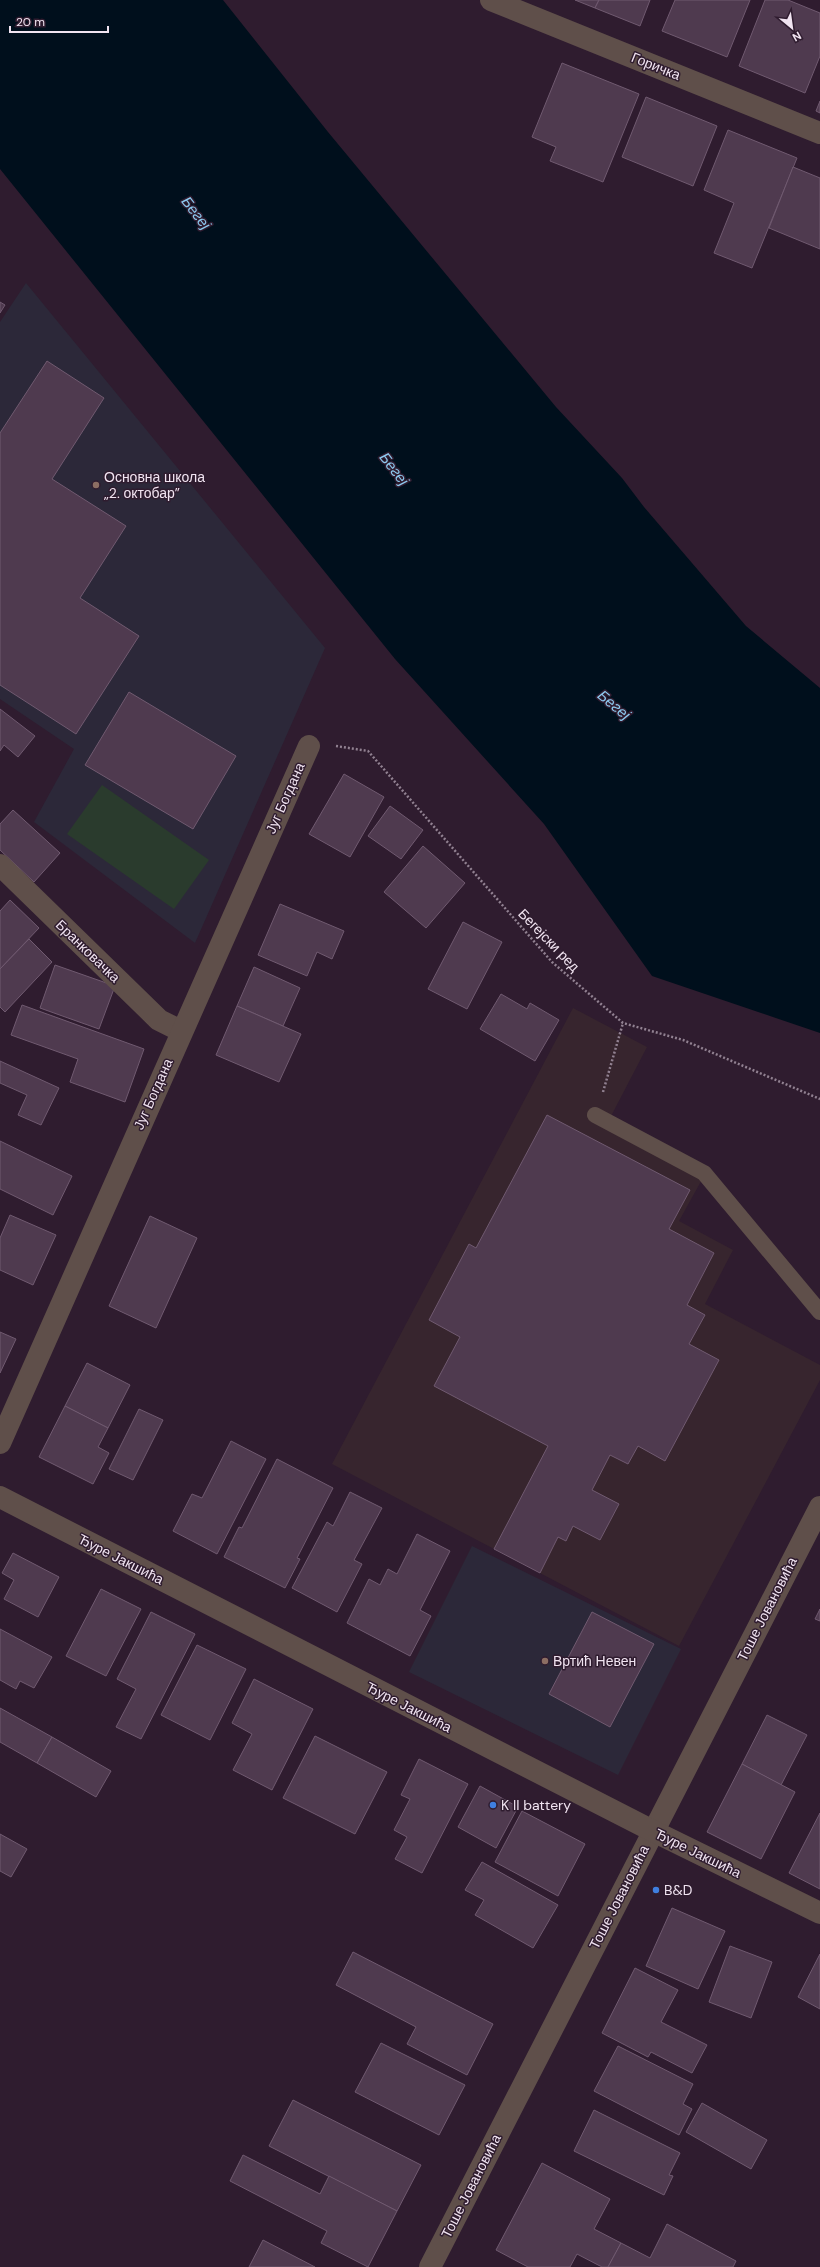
<svg xmlns="http://www.w3.org/2000/svg" width="820" height="2267" font-family="'DM Sans',sans-serif">
<style>
.industrial{fill:#37252e}
.education{fill:#2c2839}
.green{fill:#2a3b2d}
.water{fill:#000f1c}
.building{fill:#4f3a4f;stroke:#705a70}
.lines{fill:none;stroke-linecap:round;stroke-linejoin:round}
.path{stroke:#918191;stroke-width:2.5;stroke-dasharray:2 2;stroke-linecap:butt}
.service{stroke:#5f4f4a;stroke-width:16}
.minor{stroke:#5f4f4a;stroke-width:22}
.tertiary{stroke:#5f4f4a;stroke-width:22}
.education-dot{fill:#8d6e63;stroke:#2f1c2f;stroke-width:1.5}
.shop-dot{fill:#3f7fe0;stroke:#2f1c2f;stroke-width:1.5}
.labels{text-anchor:middle;stroke-width:3;stroke-linejoin:round;paint-order:stroke}
.street-label{font-size:14px;fill:#f1e4f1;stroke:#2f1c2f}
.poi-label{font-size:14px;fill:#f1e4f1;stroke:#2f1c2f;text-anchor:start}
.water-label{font-size:15px;font-style:italic;fill:#8dcaf0;stroke:#2f1c2f}
</style>
<rect width="100%" height="100%" fill="#2f1c2f"/>
<path class="industrial" d="M573 1008 647 1047 608 1122 705 1174 679 1221 733 1250 705 1304 820 1365V1380L679 1646 332 1464Z"/>
<g class="education">
<path d="M26 283 325 648 195 943 34 822 74 749 0 699V322Z"/>
<path d="M472 1546 681 1649 618 1775 409 1672Z"/>
</g>
<path class="green" d="M102 785 209 860 174 909 67 834Z"/>
<path class="water" d="M0 0H223L328 132 556 407 622 478 644 507 746 626 820 688V1033L652 976 544 824 395 659 0 169Z"/>
<g class="building">
<path d="M575 0H599L595 8Z"/>
<path d="M599 0H650L640 26 595 8Z"/>
<path d="M675 0H750L727 57 662 31Z"/>
<path d="M765 0H788L820 13V56L805 93 739 66Z"/>
<path d="M562 63 639 94 603 182 550 161 556 147 532 137Z"/>
<path d="M646 97 717 126 693 186 622 157Z"/>
<path d="M820 101V113L816 111Z"/>
<path d="M728 130 797 158 752 268 714 253 734 203 704 190Z"/>
<path d="M793 167 820 178V249L769 228Z"/>
<path d="M0 302 5 305 0 313Z"/>
<path d="M47 361 104 398 52 479 126 526 80 598 139 636 76 734 0 685V433Z"/>
<path d="M129 692 236 756 193 829 85 765Z"/>
<path d="M0 709 35 736 18 757 4 745 0 751Z"/>
<path d="M344 774 384 797 350 857 309 834Z"/>
<path d="M390 806 423 830 401 859 368 836Z"/>
<path d="M13 810 60 853 34 882 0 850V824Z"/>
<path d="M423 846 465 883 426 928 384 892Z"/>
<path d="M10 900 39 928 0 969V911Z"/>
<path d="M280 904 344 931 332 959 317 952 307 976 258 955Z"/>
<path d="M463 922 502 942 467 1009 428 989Z"/>
<path d="M29 939 52 962 5 1012 0 1007V969Z"/>
<path d="M55 965 115 986 99 1029 40 1008Z"/>
<path d="M254 967 300 988 283 1026 237 1006Z"/>
<path d="M501 994 527 1009 530 1003 559 1020 535 1061 480 1029Z"/>
<path d="M22 1005 144 1049 125 1102 70 1082 78 1059 11 1035Z"/>
<path d="M237 1006 301 1034 279 1082 216 1055Z"/>
<path d="M0 1061 59 1088 41 1125 18 1115 27 1095 0 1083Z"/>
<path d="M547 1115 690 1190 669 1229 714 1253 687 1305 705 1315 689 1344 719 1360 665 1461 638 1446 628 1464 610 1455 592 1490 619 1504 600 1540 573 1526 566 1541 558 1537 540 1573 494 1549 548 1446 434 1386 460 1337 429 1320 469 1244 476 1248Z"/>
<path d="M0 1141 72 1176 53 1215 0 1189Z"/>
<path d="M10 1215 56 1235 33 1285 0 1270V1238Z"/>
<path d="M150 1216 197 1238 156 1328 109 1306Z"/>
<path d="M0 1332 16 1339 0 1373Z"/>
<path d="M87 1363 130 1385 108 1428 65 1406Z"/>
<path d="M65 1406 108 1428 98 1447 109 1453 93 1484 39 1457Z"/>
<path d="M139 1409 163 1420 133 1480 109 1469Z"/>
<path d="M231 1441 266 1459 217 1554 173 1531 192 1494 202 1498Z"/>
<path d="M277 1459 333 1488 297 1558 300 1559 285 1588 224 1557 239 1527 242 1528Z"/>
<path d="M350 1492 382 1508 354 1560 362 1564 337 1612 292 1588 327 1522 333 1526Z"/>
<path d="M417 1534 450 1551 420 1610 431 1616 410 1656 347 1623 369 1579 380 1585 388 1569 397 1574Z"/>
<path d="M13 1553 59 1577 38 1617 4 1599 14 1580 2 1573Z"/>
<path d="M101 1589 141 1609 106 1676 66 1656Z"/>
<path d="M820 1609V1621L815 1619Z"/>
<path d="M151 1612 195 1634 141 1739 116 1727 136 1689 117 1679Z"/>
<path d="M592 1612 654 1644 610 1727 549 1694Z"/>
<path d="M0 1629 52 1657 34 1688 20 1681 16 1689 0 1680Z"/>
<path d="M197 1645 246 1669 210 1740 161 1715Z"/>
<path d="M254 1679 313 1709 272 1790 233 1770 252 1734 232 1723Z"/>
<path d="M0 1708 52 1737 37 1763 0 1742Z"/>
<path d="M767 1715 807 1735 781 1785 742 1764Z"/>
<path d="M315 1736 387 1772 355 1834 283 1798Z"/>
<path d="M52 1737 111 1771 96 1797 37 1763Z"/>
<path d="M419 1759 468 1784 422 1873 395 1859 407 1837 394 1830 410 1799 401 1795Z"/>
<path d="M742 1764 795 1792 761 1859 707 1832Z"/>
<path d="M480 1786 518 1807 496 1848 458 1827Z"/>
<path d="M522 1811 585 1844 558 1896 495 1862Z"/>
<path d="M820 1813V1889L789 1873Z"/>
<path d="M0 1834 27 1849 11 1877 0 1871Z"/>
<path d="M482 1862 558 1905 533 1948 475 1915 484 1900 465 1890Z"/>
<path d="M672 1908 725 1931 698 1989 646 1966Z"/>
<path d="M730 1946 772 1962 751 2018 709 2002Z"/>
<path d="M353 1952 493 2024 467 2075 407 2044 416 2027 336 1985Z"/>
<path d="M820 1954V2009L798 1997Z"/>
<path d="M635 1968 678 1990 661 2022 707 2045 692 2073 651 2052 648 2057 602 2033Z"/>
<path d="M381 2043 465 2085 439 2135 355 2092Z"/>
<path d="M618 2046 693 2084 683 2104 692 2109 679 2135 594 2091Z"/>
<path d="M293 2100 421 2165 397 2211 269 2146Z"/>
<path d="M702 2103 767 2140 751 2169 686 2132Z"/>
<path d="M594 2110 680 2153 669 2175 673 2176 664 2195 574 2151Z"/>
<path d="M243 2155 320 2194 329 2176 397 2211 368 2267 321 2243 327 2231 230 2181Z"/>
<path d="M542 2163 610 2199 594 2229 621 2243 608 2267H602L577 2254 570 2267H528L496 2250Z"/>
<path d="M667 2224 736 2261 733 2267H608L621 2243 650 2258Z"/>
<path d="M263 2240 315 2267H249Z"/>
</g>
<g class="lines">
<g class="path">
<path d="M336 746 368 751 552 962 623 1023 683 1040 820 1099"/>
<path d="M603 1092 623 1023"/>
</g>
<path class="service" d="M595 1115 704 1173 820 1312"/>
<g class="minor">
<path d="M491 0 820 133"/>
<path d="M0 865 159 1020 181 1031"/>
<path d="M0 1443 309 746"/>
<path d="M430 2267 820 1507"/>
</g>
<path class="tertiary" d="M0 1497 653 1831 820 1913"/>
</g>
<g class="education-dot">
<circle cx="96" cy="485" r="4"/>
<circle cx="545" cy="1661" r="4"/>
</g>
<g class="shop-dot">
<circle cx="493" cy="1805" r="4"/>
<circle cx="656" cy="1890" r="4"/>
</g>
<g class="labels">
<g class="street-label">
<text transform="translate(656 66) rotate(22)" y="5">Горичка</text>
<text transform="translate(285 798) rotate(-66)" y="5">Југ Богдана</text>
<text transform="translate(549 940) rotate(46)" y="5">Бегејски ред</text>
<text transform="translate(88 951) rotate(44)" y="5">Бранковачка</text>
<text transform="translate(153 1094) rotate(-66)" y="5">Југ Богдана</text>
<text transform="translate(121 1559) rotate(27)" y="5">Ђуре Јакшића</text>
<text transform="translate(767 1609) rotate(-63)" y="5">Тоше Јовановића</text>
<text transform="translate(409 1707) rotate(27)" y="5">Ђуре Јакшића</text>
<text transform="translate(698 1853) rotate(26)" y="5">Ђуре Јакшића</text>
<text transform="translate(619 1897) rotate(-63)" y="5">Тоше Јовановића</text>
<text transform="translate(471 2186) rotate(-63)" y="5">Тоше Јовановића</text>
</g>
<g class="poi-label">
<text x="104" y="482">Основна школа<tspan x="104" dy="16">„2. октобар”</tspan></text>
<text x="553" y="1666">Вртић Невен</text>
<text x="501" y="1810">K II battery</text>
<text x="664" y="1895">B&amp;D</text>
</g>
<g class="water-label">
<text transform="translate(196 213) rotate(52)" y="5">Бегеј</text>
<text transform="translate(394 469) rotate(52)" y="5">Бегеј</text>
<text transform="translate(614 705) rotate(40)" y="5">Бегеј</text>
</g>
</g>
<g transform="translate(792 28) rotate(151)" stroke="#2f1c2f" stroke-width="3" paint-order="stroke">
<path d="M0-3L7 15L0 10L-7 15Z" fill="#f1e4f1"/>
<text y="-6" font-size="11" font-weight="bold" text-anchor="middle" fill="#f1e4f1">N</text>
</g>
<path d="M10 26v6h98v-6" fill="none" stroke="#f1e4f1" stroke-width="2"/>
<text x="16" y="26" font-size="12" fill="#f1e4f1" stroke="#2f1c2f" stroke-width="3" paint-order="stroke">20 m</text>
</svg>
